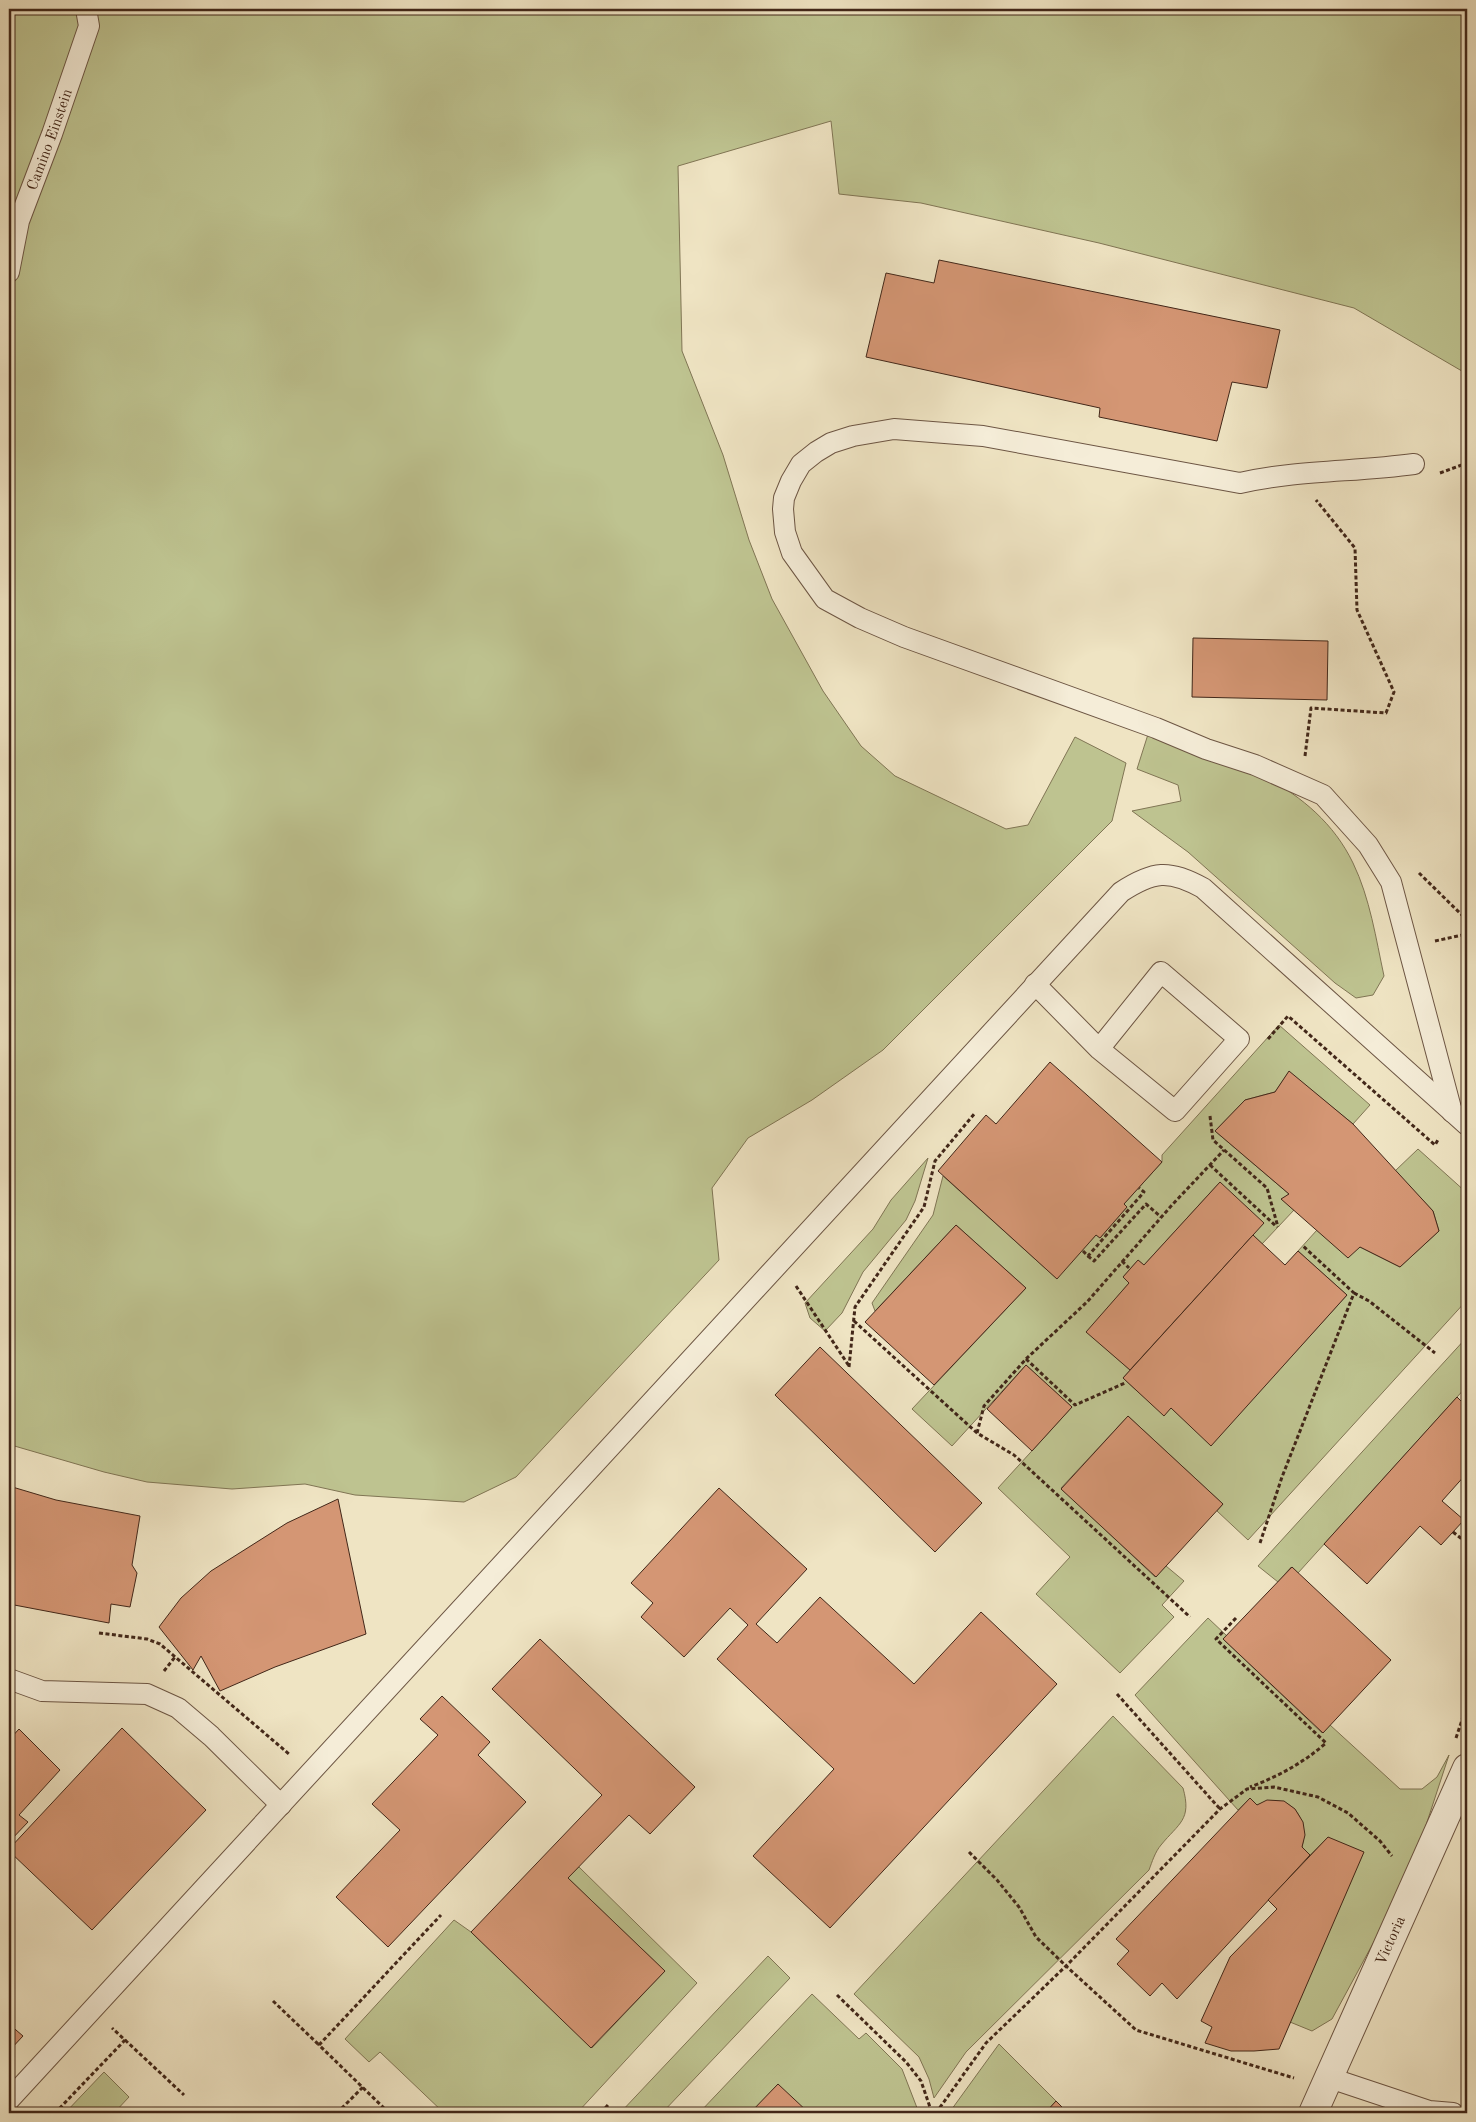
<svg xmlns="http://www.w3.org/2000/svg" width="1476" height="2122" font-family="'Old Standard TT',serif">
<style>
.green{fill:#bec390;stroke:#807554}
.building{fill:#d49674;stroke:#422719}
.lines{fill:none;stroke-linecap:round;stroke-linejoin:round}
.service-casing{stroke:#6d5644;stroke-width:22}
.minor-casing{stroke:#6d5644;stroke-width:30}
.path{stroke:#422719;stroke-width:3;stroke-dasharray:4 2.5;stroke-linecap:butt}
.service{stroke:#f5edd8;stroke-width:20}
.minor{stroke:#f5edd8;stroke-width:28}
.labels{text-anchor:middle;stroke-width:5;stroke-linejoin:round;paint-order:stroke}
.street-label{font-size:15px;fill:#422719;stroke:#f5edd8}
</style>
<rect width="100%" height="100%" fill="#efe4c3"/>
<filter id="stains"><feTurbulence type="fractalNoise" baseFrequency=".004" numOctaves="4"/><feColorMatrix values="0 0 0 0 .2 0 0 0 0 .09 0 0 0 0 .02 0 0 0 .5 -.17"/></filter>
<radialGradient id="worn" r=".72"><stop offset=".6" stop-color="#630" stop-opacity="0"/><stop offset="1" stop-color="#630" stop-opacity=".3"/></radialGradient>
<g class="green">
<path d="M9 9H1467V374L1354 308 1099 243 921 203 839 194 831 121 678 166 682 351 723 455 749 540 772 599 823 691 861 746 895 776 1006 829 1028 825 1075 737 1126 763 1112 821 883 1050 812 1100 748 1138 712 1188 719 1260 516 1477 464 1502 355 1495 305 1484 232 1489 147 1482 104 1472 11 1445 9 1447Z"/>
<path d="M1150 728C1226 758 1315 784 1353 863 1370 898 1376 939 1384 976L1373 995 1356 998 1335 983 1188 852 1132 811 1181 801 1178 785 1137 769Z"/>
<path d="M1279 1025 1370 1105 1353 1124 1289 1072 1275 1092 1245 1100 1215 1131 1289 1194 1282 1199 1294 1210 1262 1244 1253 1235 1220 1182 1144 1265 1138 1260 1123 1277 1129 1283 1087 1332 1130 1370 1123 1378 1127 1382 1164 1415 1171 1408 1211 1445 1347 1295 1298 1251 1317 1230 1360 1247 1400 1267 1439 1231 1433 1211 1395 1171 1418 1149 1467 1193V1300L1248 1540 1217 1511 1223 1504 1128 1416 1061 1488 1155 1577 1166 1566 1184 1581 1162 1605 1174 1617 1120 1673 1036 1594 1070 1557 998 1488 1072 1407 1026 1365 952 1446 912 1409 1026 1288 956 1225 875 1311 872 1303 933 1215 943 1176 1056 1278 1096 1235 1100 1238 1127 1207 1124 1204 1162 1162V1155Z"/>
<path d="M928 1158 915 1201 906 1220 863 1272 842 1313 825 1331 810 1318 805 1303 873 1229 891 1200Z"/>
<path d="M1467 1337V1386L1298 1573 1291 1567 1278 1582 1258 1566Z"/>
<path d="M1208 1618 1227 1636 1224 1640 1322 1733 1330 1725 1400 1789H1422L1437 1777 1449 1755 1409 1877 1332 2019 1312 2031 1290 2022 1328 1837 1310 1855 1302 1847C1310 1816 1288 1790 1257 1805L1250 1798 1238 1810 1135 1695Z"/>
<path d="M1113 1716 1183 1788C1192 1820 1179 1823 1161 1845 1155 1852 1152 1862 1149 1870L966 2052 934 2098 929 2079 919 2057 854 1994Z"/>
<path d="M579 1867 697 1983 577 2113H444L380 2052 369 2062 345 2039 454 1920 471 1932 592 2048 665 1971 568 1878Z"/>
<path d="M768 1956 790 1978 662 2113H620Z"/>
<path d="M812 1994 859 2039 866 2033 902 2069 919 2113H699Z"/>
<path d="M999 2044 1056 2101 1045 2113H949Z"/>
<path d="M104 2072 129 2097 114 2113H65Z"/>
</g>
<g class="building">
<path d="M939 260 1280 330 1267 388 1232 382 1217 441 1099 417 1100 408 866 357 886 273 934 283Z"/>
<path d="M1193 638 1328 641 1327 700 1192 697Z"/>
<path d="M1050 1062 1162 1162 1124 1204 1127 1207 1100 1238 1096 1235 1057 1279 938 1171 986 1115 996 1124Z"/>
<path d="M1289 1071 1353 1124 1433 1211 1439 1231 1400 1267 1360 1247 1348 1258 1281 1199 1289 1194 1215 1131 1245 1100 1275 1092Z"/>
<path d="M1220 1182 1264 1223 1130 1370 1086 1332 1129 1283 1123 1277 1138 1260 1144 1265Z"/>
<path d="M956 1225 1026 1288 934 1385 865 1322Z"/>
<path d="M1253 1235 1285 1265 1298 1251 1347 1295 1211 1446 1171 1408 1164 1416 1123 1378Z"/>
<path d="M820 1347 982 1503 935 1552 775 1395Z"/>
<path d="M1026 1365 1072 1407 1032 1451 987 1409Z"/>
<path d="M1457 1397 1467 1407V1473L1442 1501 1464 1520 1441 1545 1420 1526 1367 1584 1324 1544Z"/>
<path d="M1128 1416 1223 1504 1156 1577 1061 1489Z"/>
<path d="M9 1486 56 1500 140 1516 132 1565 137 1573 130 1607 111 1604 109 1623 9 1604Z"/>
<path d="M719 1488 807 1569 756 1624 777 1643 820 1597 914 1684 981 1612 1057 1684 830 1928 753 1856 834 1769 717 1659 748 1625 730 1608 684 1657 641 1617 653 1603 631 1583Z"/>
<path d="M338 1499 366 1634 275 1667 220 1691 201 1656 193 1670 159 1627 181 1598 211 1571 287 1523Z"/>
<path d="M1292 1567 1391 1660 1323 1733 1223 1639Z"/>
<path d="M540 1639 695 1787 650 1834 629 1815 568 1878 665 1971 591 2048 471 1932 602 1795 492 1689Z"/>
<path d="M442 1696 490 1742 478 1755 526 1802 388 1947 336 1897 400 1830 372 1804 438 1735 420 1719Z"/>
<path d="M122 1728 206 1810 92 1930 9 1851V1849Z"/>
<path d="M19 1729 60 1770 19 1815 28 1822 9 1842V1740Z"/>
<path d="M1250 1798 1257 1805 1267 1800 1284 1801 1295 1809 1303 1822 1305 1835 1302 1847 1310 1855 1177 1999 1162 1983 1150 1996 1117 1964 1129 1951 1116 1939Z"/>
<path d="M1328 1837 1364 1852 1279 2049 1254 2051H1231L1205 2043 1212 2027 1201 2021 1230 1957 1277 1909 1268 1900Z"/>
<path d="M9 2024 23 2036 9 2051Z"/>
<path d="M778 2084 809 2113H750Z"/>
<path d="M1056 2101 1068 2113H1045Z"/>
</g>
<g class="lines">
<defs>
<g id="service">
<path id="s1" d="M9 272 19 221 52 134 89 26 86 9"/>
<path d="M1414 464C1356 472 1297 470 1240 483L983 436 894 429 853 436 831 443 816 452 801 464 791 481 784 498 783 509 785 532 792 553 825 599 860 618 904 637 1156 728 1206 749 1255 765 1323 795 1368 845 1391 882 1452 1112"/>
<path d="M1035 984 1099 1049 1175 1111 1239 1039 1161 972 1099 1049"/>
<path d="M9 1679 42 1691 147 1694 178 1708 211 1736 281 1805"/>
<path d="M1330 2078 1429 2111 1453 2113"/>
<path d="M9 2100 1121 892C1153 871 1169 869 1203 888L1467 1125"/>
</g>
<g id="minor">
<path id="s2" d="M1313 2113 1467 1768"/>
</g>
</defs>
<use href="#service" class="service-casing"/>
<use href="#minor" class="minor-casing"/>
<g class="path">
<path d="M1440 473 1467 463"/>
<path d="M1305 756 1311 708 1386 713 1394 692 1357 610 1355 548 1316 500"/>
<path d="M1419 873 1467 920"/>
<path d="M1435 941 1467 934"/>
<path d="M1268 1039 1288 1016 1435 1145 1439 1138"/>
<path d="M1210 1116 1213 1140 1267 1188 1278 1227"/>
<path d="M1210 1165 1277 1227"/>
<path d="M1083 1251 1088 1256 1144 1192 1139 1188"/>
<path d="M1088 1256 1094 1261 1146 1204 1161 1217"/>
<path d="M1122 1261 1129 1268"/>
<path d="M796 1286 849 1366"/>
<path d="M1354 1293 1369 1301 1435 1353"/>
<path d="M854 1321 977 1433 1014 1455 1190 1617"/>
<path d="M1026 1359 1075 1405 1125 1383"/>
<path d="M849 1367 855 1307 924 1207 935 1161 975 1113"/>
<path d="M977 1433 984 1406 1026 1359 1087 1302 1172 1205 1224 1150"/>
<path d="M1453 1532 1467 1543"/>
<path d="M1260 1543 1282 1477 1354 1293 1303 1246"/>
<path d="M1236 1618 1216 1639 1326 1743C1303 1763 1279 1776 1250 1787"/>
<path d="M99 1633 147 1639 160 1644 289 1754"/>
<path d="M164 1671 175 1657"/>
<path d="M1117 1694 1220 1809"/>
<path d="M1456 1738 1467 1705"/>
<path d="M969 1852 997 1880 1019 1907 1036 1937 1066 1966 1136 2030 1294 2078"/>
<path d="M837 1995 906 2062 921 2081 932 2113"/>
<path d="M273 2001 319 2045"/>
<path d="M125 2040 184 2095"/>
<path d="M55 2113 125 2040 112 2028"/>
<path d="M337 2113 363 2087"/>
<path d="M389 2113 319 2045 441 1915"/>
<path d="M601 2113 608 2105"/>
<path d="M936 2113 986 2043 1066 1966 1220 1809 1247 1789 1274 1787 1318 1797 1348 1813 1380 1841 1392 1856"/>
</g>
<use href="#service" class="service"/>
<use href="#minor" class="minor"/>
</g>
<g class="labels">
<g class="street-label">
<text dy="5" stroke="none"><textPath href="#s1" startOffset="139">Camino Einstein</textPath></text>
<text dy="5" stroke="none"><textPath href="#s2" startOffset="189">Victoria</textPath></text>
</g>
</g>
<rect width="1476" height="2122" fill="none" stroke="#efe4c3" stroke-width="30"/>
<rect x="10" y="10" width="1456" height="2102" fill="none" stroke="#422719" stroke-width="2.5"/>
<rect x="15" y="15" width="1446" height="2092" fill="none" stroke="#422719"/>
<rect width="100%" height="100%" filter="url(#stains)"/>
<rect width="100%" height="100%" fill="url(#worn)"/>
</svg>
